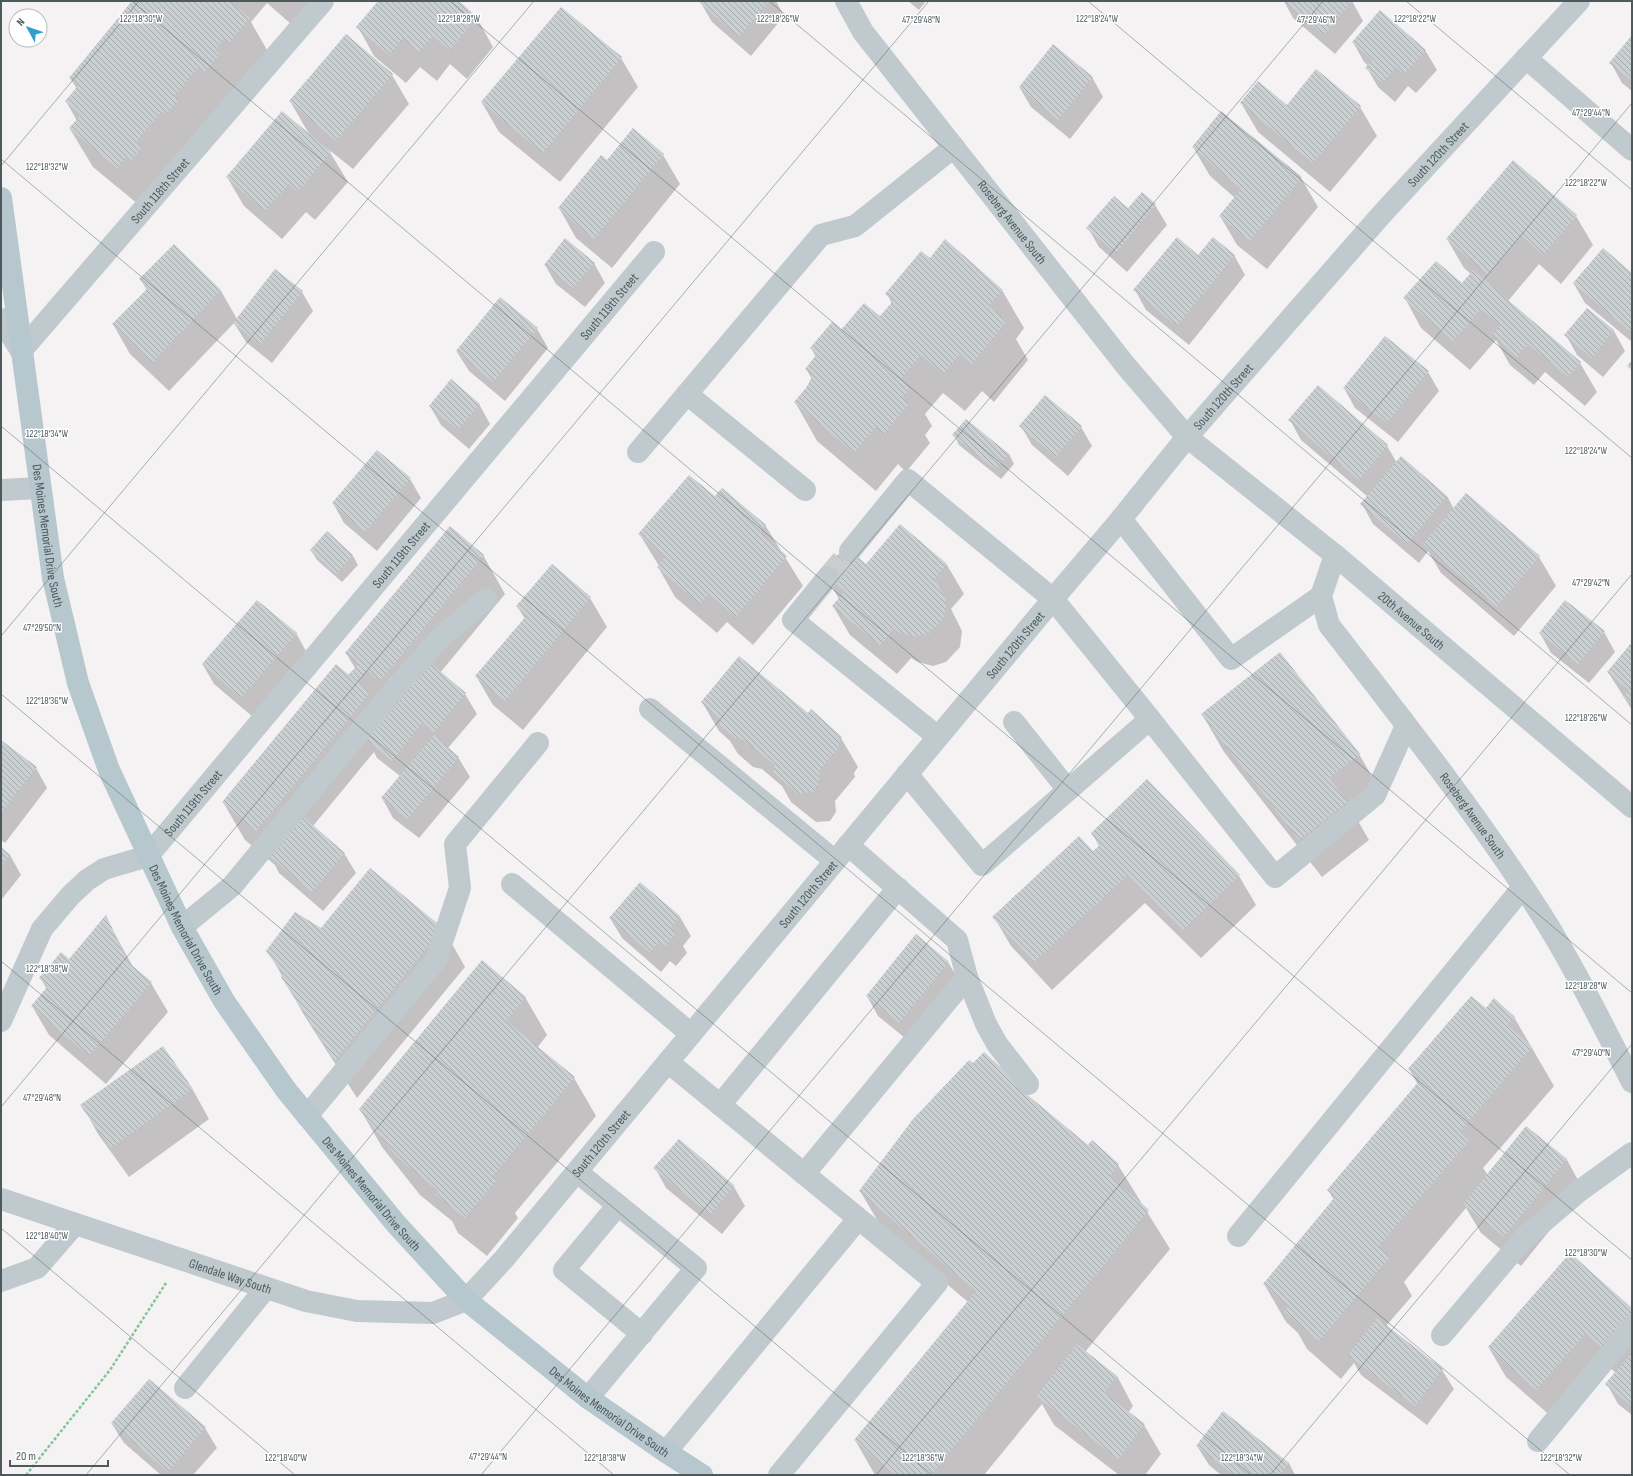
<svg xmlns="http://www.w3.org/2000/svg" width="1633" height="1476" font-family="'Sofia Sans Condensed',sans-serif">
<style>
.shadow{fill:#0003}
.building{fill:url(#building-back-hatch)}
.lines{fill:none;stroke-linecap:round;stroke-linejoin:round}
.minor-tunnel{stroke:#caccce;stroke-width:22;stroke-dasharray:22 11;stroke-linecap:butt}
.path{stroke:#83c594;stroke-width:2.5;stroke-dasharray:3 2;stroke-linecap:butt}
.minor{stroke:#c0c9cd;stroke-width:22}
.major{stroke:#b6c7cd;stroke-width:22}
.ticks{fill:none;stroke:#4c595d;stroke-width:1;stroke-opacity:0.45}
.labels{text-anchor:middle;stroke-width:3;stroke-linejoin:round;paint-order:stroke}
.street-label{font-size:13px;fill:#4c595d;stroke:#fff}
.ticks-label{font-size:10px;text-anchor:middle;fill:#4c595d;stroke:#fff;stroke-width:3;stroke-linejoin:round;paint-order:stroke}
</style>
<defs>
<pattern id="building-back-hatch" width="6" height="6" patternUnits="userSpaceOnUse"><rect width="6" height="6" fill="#cacfd1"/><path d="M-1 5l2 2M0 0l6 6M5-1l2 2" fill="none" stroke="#a6abad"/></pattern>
</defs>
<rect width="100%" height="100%" fill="#f4f2f3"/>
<g class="shadow">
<path d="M134 1H317L291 24 267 3 251 22 271 57 139 205 93 167 70 129 77 121 66 101 77 89 70 78Z"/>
<path d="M380 1H457L477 18 493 47 467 79 450 64 437 81 420 67 406 83 374 56 358 27Z"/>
<path d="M702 1H776L784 16 751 56 712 22 701 3Z"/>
<path d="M908 1H926L919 10Z"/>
<path d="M1284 1H1352L1363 21 1335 54 1293 18Z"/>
<path d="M1632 36V91L1622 83 1611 63Z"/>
<path d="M1353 42 1425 50 1437 70 1416 93 1408 86 1395 102 1378 87 1367 68 1369 66 1364 62Z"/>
<path d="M621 58 638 87 560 182 499 132 482 103Z"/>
<path d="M392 75 409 104 353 169 328 149 348 182 315 220 306 212 282 239 244 206 227 177 309 134 290 101Z"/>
<path d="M1092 77 1103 97 1070 139 1031 107 1020 88Z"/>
<path d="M1241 103 1287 106 1360 107 1377 136 1330 192 1258 132Z"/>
<path d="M1193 147 1301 178 1318 207 1267 269 1237 245 1220 216 1235 198 1210 176Z"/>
<path d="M663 155 680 184 612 268 576 238 559 208 607 162Z"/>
<path d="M1142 194 1155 205 1167 225 1127 272 1099 247 1088 228 1128 209Z"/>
<path d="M1576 216 1593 245 1561 284 1539 264 1508 301 1580 363 1597 392 1585 406 1545 372 1534 385 1510 365 1496 340 1470 370 1421 328 1405 298 1463 284 1471 274 1464 268 1447 239Z"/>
<path d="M174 246 221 291 237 319 302 292 313 311 272 363 246 342 234 323 169 391 130 354 113 324 147 290 140 279Z"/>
<path d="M1234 255 1245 275 1189 345 1146 310 1135 290 1199 256Z"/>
<path d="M930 259 1002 290 1024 328 1016 339 1028 360 994 402 982 391 965 411 943 393 925 414 932 426 925 435 930 443 906 472 898 464 876 491 817 441 795 402 807 389 812 379 806 369 816 357 811 348 841 331 880 318 892 304 887 294Z"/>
<path d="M594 263 605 283 585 307 556 284 545 265Z"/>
<path d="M1632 274V342L1585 303 1574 284Z"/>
<path d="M1587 309 1614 331 1625 351 1603 377 1577 355 1566 335Z"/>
<path d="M537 329 548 348 505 401 469 371 457 352Z"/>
<path d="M1428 372 1439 391 1398 442 1355 408 1344 388Z"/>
<path d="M1318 387 1387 446 1397 463 1447 496 1454 509 1539 557 1556 586 1514 636 1441 573 1428 551 1419 563 1373 524 1362 504 1368 497 1301 440 1290 420Z"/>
<path d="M479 404 490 424 469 449 441 425 430 406Z"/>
<path d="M966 420 1009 454 1014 464 1001 479 959 445 954 435Z"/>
<path d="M1021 426 1081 427 1092 446 1068 476 1032 445Z"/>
<path d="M410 479 421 498 377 551 344 523 333 503Z"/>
<path d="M715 497 765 525 803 586 753 645 727 622 717 633 675 597 658 567 659 566 640 535Z"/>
<path d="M900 525 947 565 964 594 951 609 962 631 960 647 946 662 933 666 918 662 911 658 897 674 850 635 833 606 839 599 824 573 866 566Z"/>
<path d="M327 533 353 556 358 565 342 582 317 560 311 550Z"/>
<path d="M483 555 505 594 440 673 465 694 477 714 448 748 458 757 470 777 419 838 393 818 382 798 400 776 377 758 374 752 313 826 344 853 356 873 323 911 279 873 275 865 245 840 223 802 355 668 346 653Z"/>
<path d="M590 598 607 627 523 730 493 705 476 676 525 619 517 606Z"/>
<path d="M1604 632 1615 652 1589 683 1551 653 1540 633Z"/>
<path d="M296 633 307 653 253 717 214 684 203 665Z"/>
<path d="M1632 643V710L1608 672Z"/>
<path d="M702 702 808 715 841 738 858 767 854 773 855 777 835 801 836 812 830 821 816 822 791 802 782 786 762 769 753 767 738 754 730 741 719 731Z"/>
<path d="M1202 714 1359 754 1381 792 1354 814 1369 840 1322 877 1224 752Z"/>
<path d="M1 741 36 768 47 788 5 843 1 840Z"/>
<path d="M1092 833 1239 876 1256 905 1201 958 1145 903 1052 990 1011 946 994 917 1093 853 1099 846Z"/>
<path d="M1 848 10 855 21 875 1 900Z"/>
<path d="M640 884 680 917 691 936 683 946 687 953 676 966 670 961 661 972 622 938 610 918Z"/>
<path d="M105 916 133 967 151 983 168 1012 106 1084 49 1035 32 1006 47 989 41 979 69 961Z"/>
<path d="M443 928 465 967 357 1098 304 1015 268 951 321 930Z"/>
<path d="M948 962 960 982 910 1042 878 1016 867 996Z"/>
<path d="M525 997 547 1035 537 1048 574 1078 596 1116 515 1213 518 1218 487 1256 458 1233 452 1221 420 1195 382 1147 360 1109Z"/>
<path d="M1486 1009 1514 1017 1554 1086 1483 1168 1488 1175 1527 1127 1567 1160 1583 1189 1521 1266 1481 1233 1466 1208 1404 1282 1412 1296 1386 1326 1442 1370 1454 1389 1427 1425 1361 1375 1354 1363 1341 1379 1307 1349 1298 1333 1286 1322 1264 1284 1334 1200 1328 1190 1418 1085 1409 1069Z"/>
<path d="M162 1048 193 1090 209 1119 129 1177 98 1134 82 1105Z"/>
<path d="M974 1064 1015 1080 1020 1090 1088 1146 1118 1165 1170 1249 1085 1352 1117 1376 1133 1406 1128 1413 1144 1425 1161 1454 1145 1475H1119L1054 1425 1042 1404 984 1475H875L855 1440 968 1302 883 1230 860 1191Z"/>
<path d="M655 1168 734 1187 745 1206 722 1234 666 1188Z"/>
<path d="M1632 1309V1415L1618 1404 1607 1384 1616 1373 1603 1362 1553 1418 1506 1377 1489 1348Z"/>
<path d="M149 1381 205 1428 217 1448 193 1475H161L124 1443 112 1424Z"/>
<path d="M1197 1446 1289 1463 1295 1475H1221L1209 1465Z"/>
</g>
<g class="building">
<path d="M132 1H229L250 18 229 43 224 39 215 50 220 54 205 72 199 67 174 96 179 100 166 114 162 111 136 142 142 147 132 160 127 156 117 168 69 128 81 115 65 101 78 86 69 78Z"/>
<path d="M378 1H459L477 17 450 50 433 36 419 52 403 38 389 55 356 27Z"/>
<path d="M701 1H769L739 37 700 3Z"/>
<path d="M1284 1H1352L1324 35Z"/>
<path d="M561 7 622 57 543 153 481 102Z"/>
<path d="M1380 10 1426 50 1404 74 1396 67 1383 83 1365 68 1372 60 1352 42Z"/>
<path d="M346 34 393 74 336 141 289 101Z"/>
<path d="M1632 35V81L1609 63Z"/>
<path d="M1053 44 1093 77 1058 120 1019 87Z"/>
<path d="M1316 69 1361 106 1313 163 1240 103 1258 81 1287 105Z"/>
<path d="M282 111 331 152 298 192 289 184 265 211 226 177Z"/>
<path d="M1221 111 1302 177 1250 241 1219 216 1241 189 1192 147Z"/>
<path d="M633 128 664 154 594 239 558 208 601 155 607 160Z"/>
<path d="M1513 160 1577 215 1543 255 1522 236 1488 275 1446 239Z"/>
<path d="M1142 192 1156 204 1116 253 1086 228 1114 196 1128 208Z"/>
<path d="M1177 237 1198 255 1213 237 1235 255 1177 326 1133 290Z"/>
<path d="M565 238 595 263 573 288 544 265Z"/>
<path d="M945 239 1003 290 989 306 1007 321 972 364 960 354 943 374 921 355 901 379 911 387 902 398 909 404 884 434 876 427 854 453 794 402 806 388 813 375 805 369 817 354 810 348 832 322 841 330 864 303 880 316 893 301 885 294 921 251 930 258Z"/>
<path d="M174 244 221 290 152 363 112 324 148 288 139 279Z"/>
<path d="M1603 248 1632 273V328L1630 331 1573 283Z"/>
<path d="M1436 261 1462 283 1473 270 1581 362 1568 377 1528 344 1517 357 1492 335 1501 325 1481 309 1453 341 1403 298Z"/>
<path d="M275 269 303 291 260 345 233 323Z"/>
<path d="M500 297 538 328 493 382 456 351Z"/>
<path d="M1587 308 1614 330 1592 358 1564 335Z"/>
<path d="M1385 336 1429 371 1387 423 1343 388Z"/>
<path d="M1632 360V370L1627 366Z"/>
<path d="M451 379 480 404 458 430 429 406Z"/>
<path d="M1318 385 1388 445 1359 480 1288 420Z"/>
<path d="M1045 395 1082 426 1056 457 1019 426Z"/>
<path d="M966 419 1009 454 996 470 952 435Z"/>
<path d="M377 450 411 478 365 532 332 503Z"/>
<path d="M1401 456 1447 496 1407 544 1360 504Z"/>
<path d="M689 475 715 496 722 488 766 525 760 532 787 556 736 617 709 594 700 604 657 567 665 557 638 534Z"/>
<path d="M1466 493 1540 556 1497 607 1423 544Z"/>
<path d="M900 524 947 564 934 580 938 585 946 600V609L944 618 929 633 916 637 900 633 894 629 880 645 832 606 845 591 823 573 845 546 866 564Z"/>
<path d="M450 526 484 555 380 681 367 670 357 682 370 693 256 831 222 802 336 664 349 675 358 664 345 653Z"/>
<path d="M327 531 353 555 336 574 310 550Z"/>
<path d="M552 564 591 597 505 701 475 676 527 615 516 606Z"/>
<path d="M257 600 297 633 241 698 202 664Z"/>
<path d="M1565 600 1605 631 1578 664 1539 633Z"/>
<path d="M1632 642V704L1623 696 1629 690 1607 672Z"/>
<path d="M1280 652 1360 754 1329 778 1348 802 1299 840 1201 714Z"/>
<path d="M739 656 808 713 811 709 842 737 838 743 839 747 819 771V783L813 792 798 794 773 772 775 765 744 740 735 738 720 725V719L701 702Z"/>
<path d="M428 661 466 693 434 732 423 722 392 761 365 738Z"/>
<path d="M434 735 459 757 408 819 381 798Z"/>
<path d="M1 740 37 767 1 813Z"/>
<path d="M1147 779 1240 875 1183 930 1128 875 1034 962 992 917 1079 836 1093 851 1100 845 1091 833Z"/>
<path d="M300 814 345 853 312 892 266 853Z"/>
<path d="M1 847 10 855 1 867Z"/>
<path d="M370 868 443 928 335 1061 281 977 283 974 266 951 295 912 321 928Z"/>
<path d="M640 882 680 916 671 928 676 933 664 947 658 942 650 953 609 918Z"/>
<path d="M106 915 128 962 152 982 89 1056 31 1006 48 986 39 978 61 952 69 959Z"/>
<path d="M916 934 949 962 899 1023 866 996Z"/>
<path d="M482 960 526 997 506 1021 575 1077 493 1176 497 1180 465 1218 435 1194 438 1191 396 1156 359 1109Z"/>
<path d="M1471 996 1486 1008 1494 998 1515 1017 1508 1025 1532 1047 1460 1132 1469 1141 1379 1246 1390 1257 1319 1341 1284 1311 1288 1306 1263 1284 1335 1197 1327 1190 1420 1080 1408 1069Z"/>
<path d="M163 1046 193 1089 111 1148 80 1105Z"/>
<path d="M984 1052 1015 1080 1013 1083 1088 1145 1092 1140 1119 1164 1110 1176 1149 1210 931 1475H895L854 1440 976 1291 859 1191 913 1119 969 1060 973 1063Z"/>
<path d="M1526 1126 1567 1159 1504 1237 1463 1204Z"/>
<path d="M679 1139 735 1186 710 1215 653 1168Z"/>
<path d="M1570 1253 1632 1308V1313L1601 1347 1586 1333 1536 1390 1488 1347Z"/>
<path d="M1377 1318 1443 1369 1415 1406 1348 1355Z"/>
<path d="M1077 1344 1117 1376 1104 1393 1145 1424 1118 1459 1036 1396Z"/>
<path d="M1632 1352V1406L1605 1384Z"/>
<path d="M149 1379 206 1427 168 1472 111 1423Z"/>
<path d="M1223 1411 1289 1463 1280 1475H1234L1196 1446Z"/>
</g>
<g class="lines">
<path class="minor-tunnel" d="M828 577 850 551"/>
<path class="path" d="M26 1475 110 1370 166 1283"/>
<g class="minor">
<path id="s1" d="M846 1 863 32 1126 366 1187 437 1335 555 1632 807"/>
<path d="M1526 58 1632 150"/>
<path id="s2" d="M1 319 21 351 323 1"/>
<path d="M687 394 805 490"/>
<path d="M638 452 821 235 855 226 954 147"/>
<path d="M1 490 40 488"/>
<path d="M1121 519 1231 659 1321 596"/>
<path d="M850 551 908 480 1053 599 1150 719 982 865 907 774"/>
<path id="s3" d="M1335 555 1321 596 1329 625C1402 719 1477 814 1541 914 1575 968 1603 1026 1632 1082"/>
<path d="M828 577 793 620 938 737"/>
<path d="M650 709 835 861"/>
<path d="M1150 719 1275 877 1375 795 1406 726"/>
<path d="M1014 722 1068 790"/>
<path d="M848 845 957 940 967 977 986 1024 997 1044 1028 1084"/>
<path d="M512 884 691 1034"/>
<path d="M182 927 232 886 399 684 440 638 486 599"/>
<path id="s4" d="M1 1021 42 929 70 896 87 880 104 869 148 856 654 252"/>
<path d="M668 1062 937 1283 779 1475"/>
<path d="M720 1105 898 888"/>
<path d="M307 1116 436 960 460 888 455 844 538 743"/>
<path d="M577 1172 696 1268 588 1398"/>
<path d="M804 1174 967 977"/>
<path id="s5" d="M1 1199 306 1301 357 1311 433 1313 466 1300 504 1259 1053 599 1121 519 1187 437 1382 214 1579 1"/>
<path d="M618 1205 564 1270 642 1334"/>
<path d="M1238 1236 1523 887"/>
<path d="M1 1281 37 1268 75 1224"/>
<path d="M1442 1335 1525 1237 1578 1192 1632 1153"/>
<path d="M185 1388 266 1288"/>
<path d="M1538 1441 1632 1327"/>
<path d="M666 1452 858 1219"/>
</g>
<path class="major" id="s6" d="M1 198 53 578 78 683 109 770 182 927 224 1001 286 1090 397 1225 466 1300 588 1398 666 1452 702 1475"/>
</g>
<path class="ticks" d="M132 1 1632 1260M450 1 1632 993M769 1 1632 725M1088 1 1632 458M1406 1 1632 190M1 159 1570 1475M1 166 139 1M1 426 1251 1475M1 636 534 1M1 694 932 1475M1 961 614 1475M1 1107 929 1M1 1228 295 1475M86 1475 1323 1M481 1475 1632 103M876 1475 1632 574M1270 1475 1632 1044"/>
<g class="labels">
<g class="street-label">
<text dy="5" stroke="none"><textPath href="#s5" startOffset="1988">South 120th Street</textPath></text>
<text dy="5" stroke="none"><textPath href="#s2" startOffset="250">South 118th Street</textPath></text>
<text dy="5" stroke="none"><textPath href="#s1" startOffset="277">Roseberg Avenue South</textPath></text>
<text dy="5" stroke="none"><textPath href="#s4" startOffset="951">South 119th Street</textPath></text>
<text dy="5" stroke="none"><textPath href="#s5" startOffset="1664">South 120th Street</textPath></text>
<text dy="5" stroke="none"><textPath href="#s6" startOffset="341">Des Moines Memorial Drive South</textPath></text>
<text dy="5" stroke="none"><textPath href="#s4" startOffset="627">South 119th Street</textPath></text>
<text dy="5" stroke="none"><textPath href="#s1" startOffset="844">20th Avenue South</textPath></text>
<text dy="5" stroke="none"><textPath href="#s5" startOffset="1340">South 120th Street</textPath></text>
<text dy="5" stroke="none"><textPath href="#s4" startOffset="303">South 119th Street</textPath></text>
<text dy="5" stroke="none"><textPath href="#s3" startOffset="312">Roseberg Avenue South</textPath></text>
<text dy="5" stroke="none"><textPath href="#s5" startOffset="1016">South 120th Street</textPath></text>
<text dy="5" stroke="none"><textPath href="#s6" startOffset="761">Des Moines Memorial Drive South</textPath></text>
<text dy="5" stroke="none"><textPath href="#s5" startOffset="692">South 120th Street</textPath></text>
<text dy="5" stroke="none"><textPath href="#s6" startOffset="1085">Des Moines Memorial Drive South</textPath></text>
<text dy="5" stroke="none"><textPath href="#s5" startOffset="242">Glendale Way South</textPath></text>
<text dy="5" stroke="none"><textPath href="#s6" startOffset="1409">Des Moines Memorial Drive South</textPath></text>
</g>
</g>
<g class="ticks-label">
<text x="459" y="22">122°18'28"W</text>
<text x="778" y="22">122°18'26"W</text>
<text x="141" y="22">122°18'30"W</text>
<text x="1097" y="22">122°18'24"W</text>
<text x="1415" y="22">122°18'22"W</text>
<text x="921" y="23">47°29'48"N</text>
<text x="1316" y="23">47°29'46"N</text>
<text x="1591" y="116">47°29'44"N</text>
<text x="47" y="170">122°18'32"W</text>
<text x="1586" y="186">122°18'22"W</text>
<text x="47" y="437">122°18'34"W</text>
<text x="1586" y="454">122°18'24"W</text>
<text x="1591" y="586">47°29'42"N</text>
<text x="42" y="631">47°29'50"N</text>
<text x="47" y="704">122°18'36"W</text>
<text x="1586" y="721">122°18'26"W</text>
<text x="47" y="972">122°18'38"W</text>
<text x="1586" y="989">122°18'28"W</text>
<text x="1591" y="1056">47°29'40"N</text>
<text x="42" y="1101">47°29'48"N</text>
<text x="47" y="1239">122°18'40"W</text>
<text x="1586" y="1256">122°18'30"W</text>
<text x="488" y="1460">47°29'44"N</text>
<text x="286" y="1461">122°18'40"W</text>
<text x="605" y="1461">122°18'38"W</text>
<text x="923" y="1461">122°18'36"W</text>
<text x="1242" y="1461">122°18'34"W</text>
<text x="1561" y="1461">122°18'32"W</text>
</g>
<rect width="1633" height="1476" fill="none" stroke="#4c595d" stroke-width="4"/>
<g transform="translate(28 28) rotate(310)"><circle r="19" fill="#ffffff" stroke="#b7bdbe"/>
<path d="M0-3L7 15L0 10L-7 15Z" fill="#329dcf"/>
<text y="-6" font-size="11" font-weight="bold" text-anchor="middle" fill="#4c595d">N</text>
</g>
<path d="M10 1460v6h98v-6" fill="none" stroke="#4c595d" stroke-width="2"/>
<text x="16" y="1460" font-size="12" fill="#4c595d" stroke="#ffffff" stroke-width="3" paint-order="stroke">20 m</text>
</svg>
